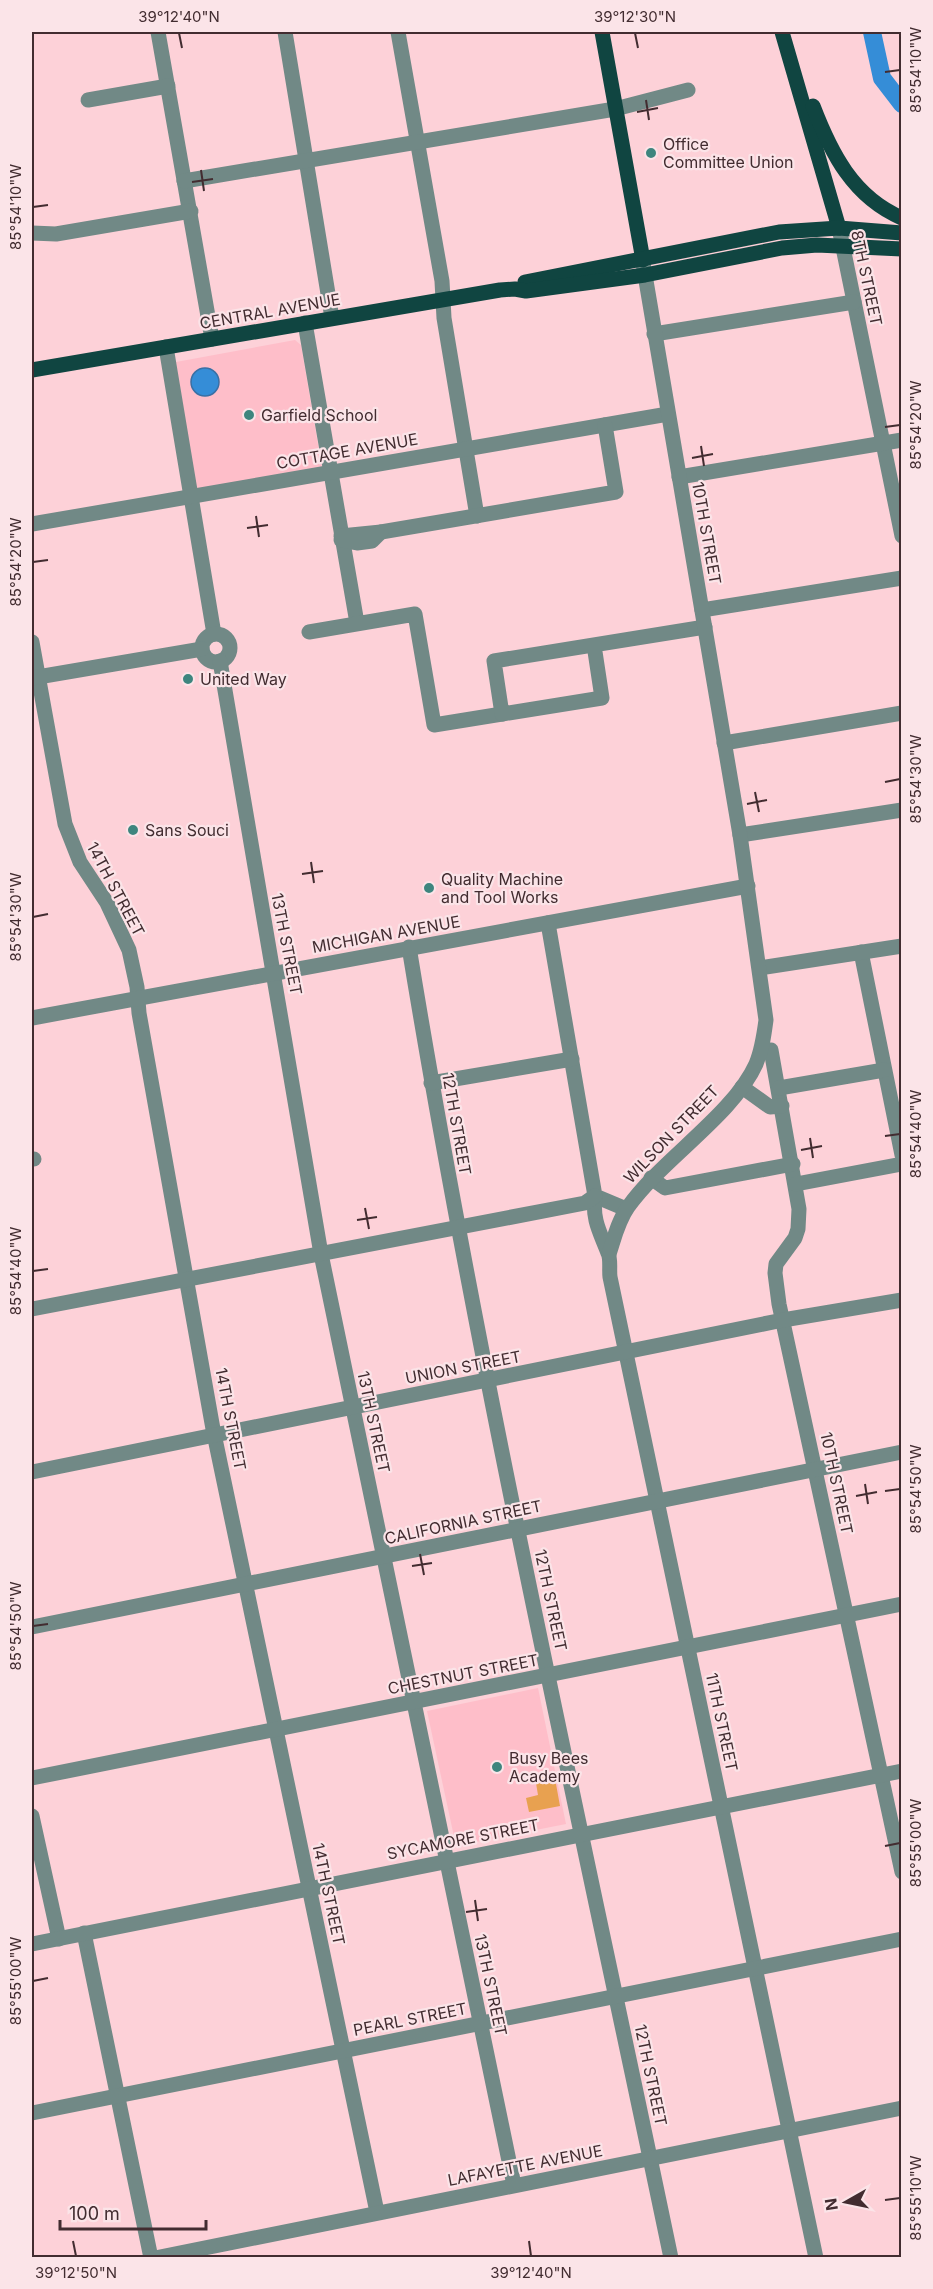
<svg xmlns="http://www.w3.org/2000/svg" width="933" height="2289" font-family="Inter,sans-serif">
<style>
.built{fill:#febec9}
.green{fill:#e8a150}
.water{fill:#358dd7;stroke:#3970a5;stroke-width:1.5}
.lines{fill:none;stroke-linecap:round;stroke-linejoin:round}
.river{stroke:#358dd7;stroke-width:18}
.minor{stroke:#718986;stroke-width:15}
.major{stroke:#104541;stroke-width:15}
.ticks{fill:none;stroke:#422c30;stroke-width:2}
.poi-dot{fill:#3e857e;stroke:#fbe4e8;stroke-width:2}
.labels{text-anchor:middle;stroke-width:4.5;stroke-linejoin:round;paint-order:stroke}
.poi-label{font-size:16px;fill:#422c30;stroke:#fbe4e8;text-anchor:start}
.street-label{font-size:16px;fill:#422c30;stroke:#fbe4e8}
.neatline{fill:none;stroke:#422c30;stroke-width:2}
.ticks-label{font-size:15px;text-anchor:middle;fill:#422c30}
</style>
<rect width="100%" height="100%" fill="#fdd1d8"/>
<g class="built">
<path d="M295 340 301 345 322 468 196 489 176 362Z"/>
<path d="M538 1688 566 1824 456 1846 427 1711Z"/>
</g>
<path class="green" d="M554 1773 560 1806 529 1812 526 1798 538 1795 535 1777Z"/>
<circle class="water" cx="205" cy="382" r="14"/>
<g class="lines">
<path class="river" d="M872 32 882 78 902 104"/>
<g class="minor">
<path d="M158 32 212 339"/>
<path d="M285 32 332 318"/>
<path d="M398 32 442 281 444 318 477 516"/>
<path d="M88 100 168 86"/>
<path d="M184 181 615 109 688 90"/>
<path d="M839 228 902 536"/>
<path d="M32 233 56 234 191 211"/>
<path d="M305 323 357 623"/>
<path d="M654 334 854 302"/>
<path d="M166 347 214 634"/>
<path d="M679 477 902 440"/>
<path d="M32 524 668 414"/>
<path d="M381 532 616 492 605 425"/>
<path d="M341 536 381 532 372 541 357 543 341 540"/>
<path d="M702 610 902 578"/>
<path d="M309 632 415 614 434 725 502 714"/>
<circle cx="216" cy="648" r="14"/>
<path d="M32 642 65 824 80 862 107 903 129 950 137 987 139 1013 213 1429 377 2212"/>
<path d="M594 645 602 698 502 714 494 661 705 627"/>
<path d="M220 661 321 1254 514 2185"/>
<path d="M32 678 202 649"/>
<path d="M724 743 902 713"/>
<path d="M740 835 902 810"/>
<path d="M548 923 595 1196 626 1209"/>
<path d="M409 947C481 1387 580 1821 671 2258"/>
<path d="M861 952 902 1155"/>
<path d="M760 968 902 946"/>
<path d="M32 1018 748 886"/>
<path d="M771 1050 799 1209 798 1229 795 1238 776 1264 775 1273 779 1304 902 1872"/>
<path d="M431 1083 572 1059"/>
<path d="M742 1087 770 1107 782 1106"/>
<path d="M779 1088 884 1070"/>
<path d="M32 1159H34"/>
<path d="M651 1178 665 1188 793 1164"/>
<path d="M796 1184 902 1164"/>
<path d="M595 1196C592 1220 600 1232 608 1253 611 1259 609 1269 610 1277L816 2258"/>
<path d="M609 1254C614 1239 618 1221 628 1207 662 1159 733 1115 756 1064 762 1050 764 1035 766 1020L740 835 643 263"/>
<path d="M32 1309 585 1203 595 1196"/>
<path d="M32 1472 783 1320 902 1300"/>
<path d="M32 1627 902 1452"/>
<path d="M32 1778 902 1604"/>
<path d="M32 1816 59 1939"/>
<path d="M84 1933 151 2258"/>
<path d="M32 1944 902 1771"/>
<path d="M32 2113 902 1939"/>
<path d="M155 2258 902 2108"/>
</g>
<g class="major">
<path d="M602 32 643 260"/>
<path d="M782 32 839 228"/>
<path d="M813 106C831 153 853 197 902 218"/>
<path d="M525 282 779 232 839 228 902 233"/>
<path d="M32 370 500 290 515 289 526 291 645 275 782 248 817 245 902 249"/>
</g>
</g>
<path class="ticks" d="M179 33 182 48M635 33 638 48M885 72 900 70M646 100 649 120M637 112 658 108M201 170 204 191M192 182 213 179M33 207 48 205M885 427 900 425M701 446 704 466M692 458 713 454M256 516 259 537M247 528 268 525M33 562 48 560M885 782 900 779M755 792 759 812M747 804 767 800M311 862 314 883M302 874 323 871M33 917 48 914M885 1136 900 1134M810 1138 813 1158M801 1150 822 1146M365 1208 369 1229M357 1220 377 1217M33 1271 48 1269M865 1484 868 1504M885 1491 900 1489M856 1496 877 1492M420 1554 424 1575M412 1566 432 1563M33 1626 48 1624M885 1846 900 1843M475 1900 478 1921M466 1912 487 1909M33 1981 48 1978M885 2200 900 2198M73 2241 76 2256M529 2241 531 2256"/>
<g class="poi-dot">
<circle cx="651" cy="153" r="6"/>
<circle cx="249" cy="415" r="6"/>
<circle cx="188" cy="679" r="6"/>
<circle cx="133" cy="830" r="6"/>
<circle cx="429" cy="888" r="6"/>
<circle cx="497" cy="1767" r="6"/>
</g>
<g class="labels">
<g class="poi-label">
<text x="663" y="150">Office<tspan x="663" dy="18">Committee Union</tspan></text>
<text x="261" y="421">Garfield School</text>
<text x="200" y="685">United Way</text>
<text x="145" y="836">Sans Souci</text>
<text x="441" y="885">Quality Machine<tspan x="441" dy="18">and Tool Works</tspan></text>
<text x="509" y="1764">Busy Bees<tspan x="509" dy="18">Academy</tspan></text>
</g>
<g class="street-label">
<text transform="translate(867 278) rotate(78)" y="6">8TH STREET</text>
<text transform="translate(270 311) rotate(-10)" y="6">CENTRAL AVENUE</text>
<text transform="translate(347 451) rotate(-10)" y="6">COTTAGE AVENUE</text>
<text transform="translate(707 533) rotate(80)" y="6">10TH STREET</text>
<text transform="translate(116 889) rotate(62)" y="6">14TH STREET</text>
<text transform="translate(386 934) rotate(-10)" y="6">MICHIGAN AVENUE</text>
<text transform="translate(287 944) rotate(79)" y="6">13TH STREET</text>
<text transform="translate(457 1124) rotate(80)" y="6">12TH STREET</text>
<text transform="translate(671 1134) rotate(-46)" y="6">WILSON STREET</text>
<text transform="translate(463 1367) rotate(-11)" y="6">UNION STREET</text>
<text transform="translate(231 1419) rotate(79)" y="6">14TH STREET</text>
<text transform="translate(374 1422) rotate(78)" y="6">13TH STREET</text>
<text transform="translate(837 1483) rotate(78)" y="6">10TH STREET</text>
<text transform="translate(463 1522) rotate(-12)" y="6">CALIFORNIA STREET</text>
<text transform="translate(551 1600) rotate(78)" y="6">12TH STREET</text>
<text transform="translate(463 1674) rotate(-11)" y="6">CHESTNUT STREET</text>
<text transform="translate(722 1722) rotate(78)" y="6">11TH STREET</text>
<text transform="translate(463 1839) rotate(-11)" y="6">SYCAMORE STREET</text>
<text transform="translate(329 1894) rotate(78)" y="6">14TH STREET</text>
<text transform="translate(491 1985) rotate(78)" y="6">13TH STREET</text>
<text transform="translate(410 2019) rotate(-11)" y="6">PEARL STREET</text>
<text transform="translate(651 2075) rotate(78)" y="6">12TH STREET</text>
<text transform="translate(525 2165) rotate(-11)" y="6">LAFAYETTE AVENUE</text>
</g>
</g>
<rect width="933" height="2289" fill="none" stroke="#fbe4e8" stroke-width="66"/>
<g transform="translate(846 2202) rotate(261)" stroke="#fbe4e8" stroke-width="4.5" paint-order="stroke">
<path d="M0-4.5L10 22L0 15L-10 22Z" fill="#422c30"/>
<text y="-9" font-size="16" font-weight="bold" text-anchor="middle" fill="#422c30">N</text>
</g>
<path d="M60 2220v9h146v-9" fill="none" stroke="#422c30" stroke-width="3"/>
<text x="69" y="2220" font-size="18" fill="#422c30" stroke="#fbe4e8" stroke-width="4.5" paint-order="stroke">100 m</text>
<rect x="33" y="33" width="867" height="2223" class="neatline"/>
<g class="ticks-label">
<text x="179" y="22">39°12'40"N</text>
<text x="635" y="22">39°12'30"N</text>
<text transform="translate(916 70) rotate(-90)" y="5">85°54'10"W</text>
<text transform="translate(16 207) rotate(-90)" y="5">85°54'10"W</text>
<text transform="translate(916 425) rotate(-90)" y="5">85°54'20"W</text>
<text transform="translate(16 562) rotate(-90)" y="5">85°54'20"W</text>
<text transform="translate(916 779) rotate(-90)" y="5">85°54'30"W</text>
<text transform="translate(16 917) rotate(-90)" y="5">85°54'30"W</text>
<text transform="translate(916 1134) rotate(-90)" y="5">85°54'40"W</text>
<text transform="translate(16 1271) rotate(-90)" y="5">85°54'40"W</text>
<text transform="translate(916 1489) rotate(-90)" y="5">85°54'50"W</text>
<text transform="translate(16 1626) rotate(-90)" y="5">85°54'50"W</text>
<text transform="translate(916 1843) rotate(-90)" y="5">85°55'00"W</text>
<text transform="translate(16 1981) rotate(-90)" y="5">85°55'00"W</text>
<text transform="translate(916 2198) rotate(-90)" y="5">85°55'10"W</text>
<text x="76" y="2278">39°12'50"N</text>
<text x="531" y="2278">39°12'40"N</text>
</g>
</svg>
